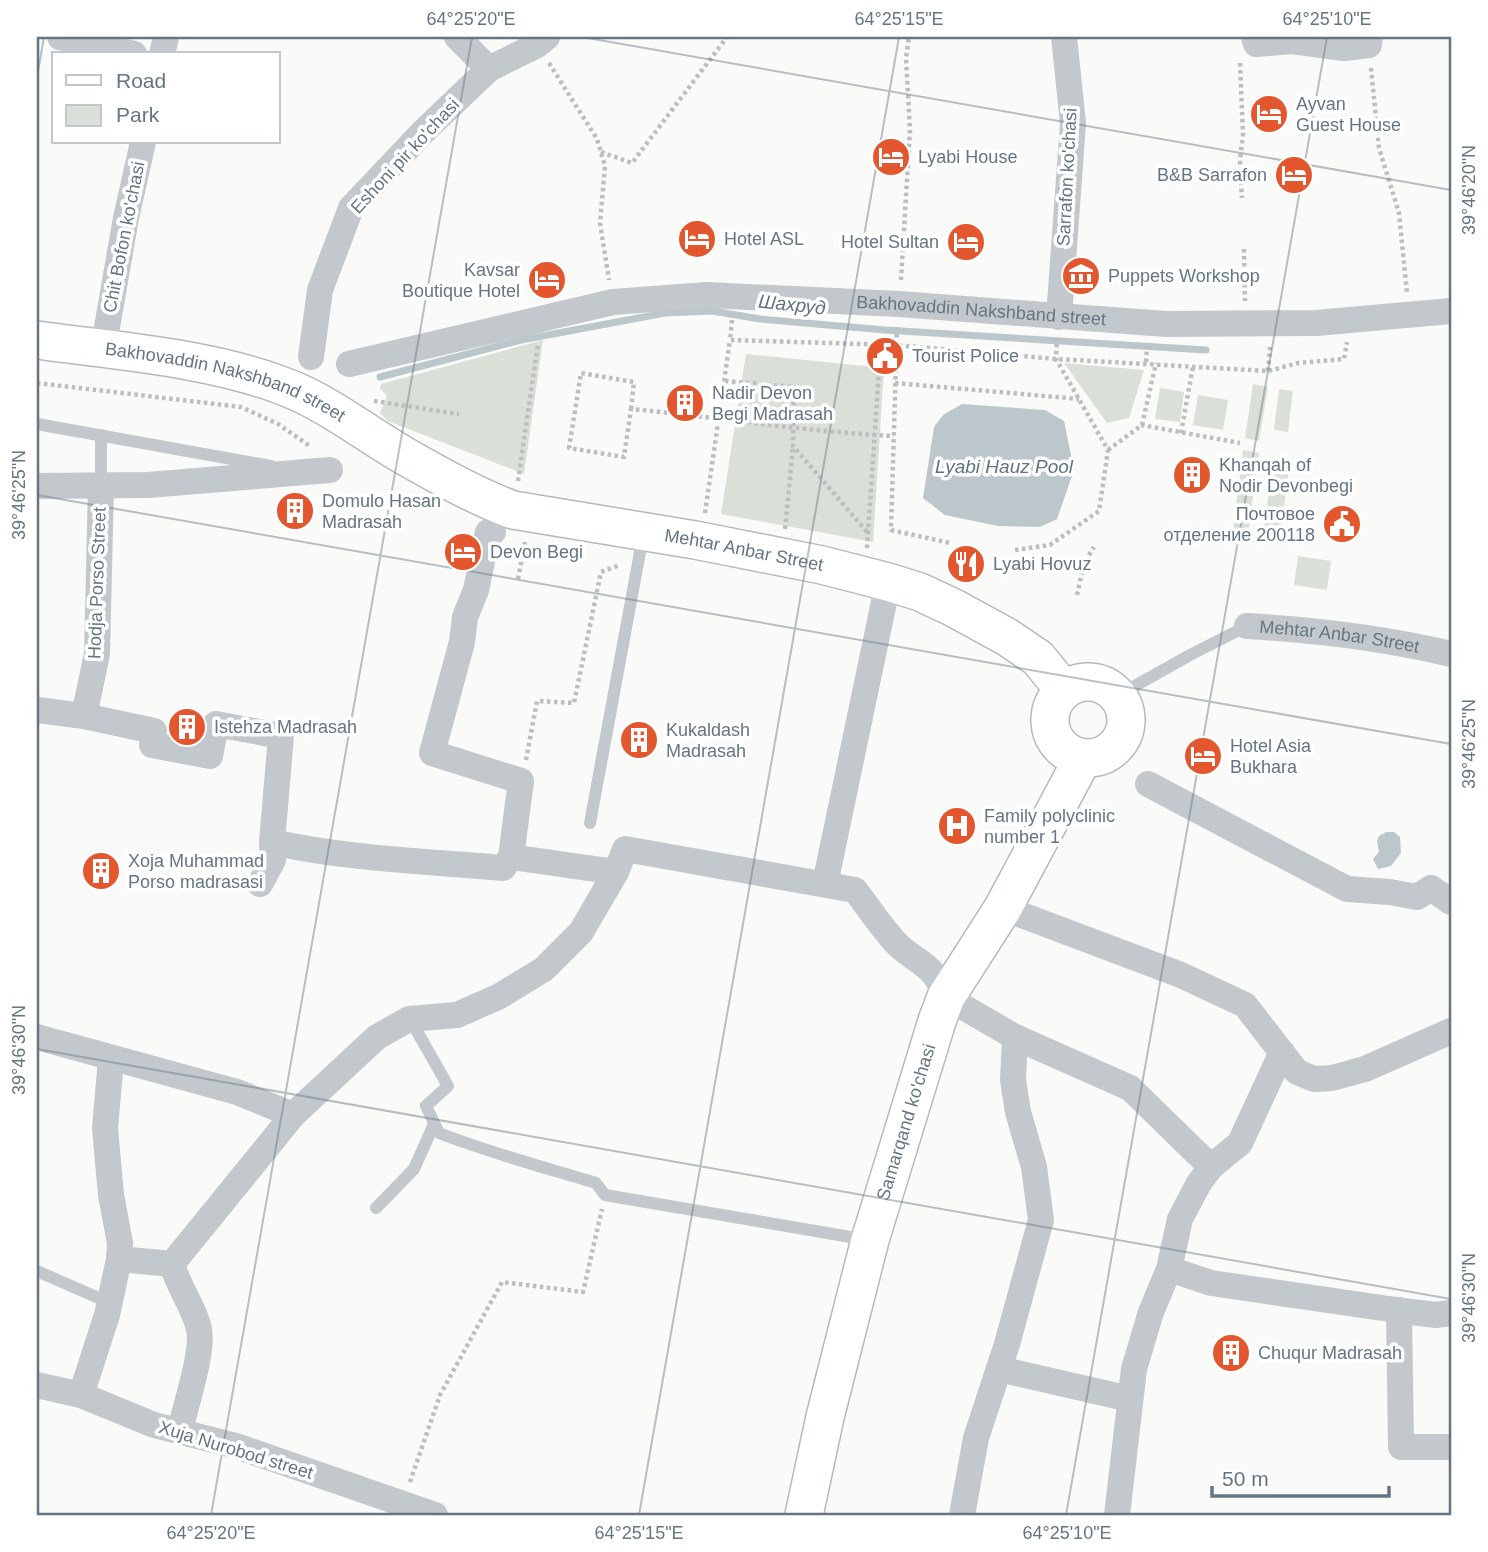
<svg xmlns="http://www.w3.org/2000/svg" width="1488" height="1552" font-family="Arial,sans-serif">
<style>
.green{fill:#dadfd7}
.water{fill:#bbc7cb}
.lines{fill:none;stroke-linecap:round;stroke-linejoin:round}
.stream{stroke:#bbc7cb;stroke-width:7}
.secondary-casing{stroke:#b3babf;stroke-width:40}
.path{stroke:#bbbfc2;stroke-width:4.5;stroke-dasharray:3.5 3.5;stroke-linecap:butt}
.lane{stroke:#c3c8cc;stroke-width:12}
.street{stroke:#c3c8cc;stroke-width:26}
.secondary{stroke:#fff;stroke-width:37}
.ticks{fill:none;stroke:#657683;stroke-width:2;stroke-opacity:0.45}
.labels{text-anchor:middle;stroke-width:7;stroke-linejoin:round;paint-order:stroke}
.poi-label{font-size:18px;fill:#657683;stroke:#fff;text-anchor:start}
.street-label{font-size:18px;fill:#657683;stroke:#fff}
.water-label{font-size:19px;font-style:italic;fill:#60757c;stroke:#fff}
.neatline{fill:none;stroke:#657683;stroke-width:2.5}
.ticks-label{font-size:18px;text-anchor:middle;fill:#657683}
</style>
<rect width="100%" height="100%" fill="#fafaf8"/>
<g class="green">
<path d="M543 340 524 474 388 421 380 413 387 396 380 388 381 384Z"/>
<path d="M746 354 884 368 873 542 721 514Z"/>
<path d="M1064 363 1144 370 1129 418 1107 423Z"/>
<path d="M1253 384 1268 387 1259 441 1245 438Z"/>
<path d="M1160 388 1184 392 1180 422 1155 419Z"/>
<path d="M1279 389 1293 391 1288 432 1274 430Z"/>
<path d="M1198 395 1228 400 1223 430 1193 425Z"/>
<path d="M1243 450 1259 453 1248 533 1233 531Z"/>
<path d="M1272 468 1289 470 1280 536 1263 534Z"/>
<path d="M1298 556 1331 561 1327 590 1294 585Z"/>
</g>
<g class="water">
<path d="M962 404 1045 410 1064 421 1074 470 1057 519 1040 527 998 526 945 515 923 498 934 427 943 415Z"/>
<path d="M1386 832H1394L1400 837 1401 853 1391 866 1378 869 1373 859 1379 852 1377 841 1379 836Z"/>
</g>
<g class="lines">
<path class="stream" d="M380 377 521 340 665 313 712 311 760 319 885 330 1206 350"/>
<defs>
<g id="secondary">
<path id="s3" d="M37 340C116 351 214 358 288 388 329 404 365 433 403 455 438 475 475 496 513 510L695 540 822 565 888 582 920 592 954 608 1007 637 1038 658 1064 690"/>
<circle cx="1088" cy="720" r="38"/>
<path id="s4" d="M804 1515 825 1417 870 1240 937 1021 946 997 1003 908 1083 758"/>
</g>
</defs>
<use href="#secondary" class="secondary-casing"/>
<g class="path">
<path d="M549 63 597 139 605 166 600 223 609 280"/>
<path d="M1240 63 1243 134 1240 160 1242 198"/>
<path d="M1371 68 1379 148 1399 213 1407 293"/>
<path d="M601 152 632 163 727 37"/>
<path d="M1244 249 1245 301"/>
<path d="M901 280 910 130 906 58 909 37"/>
<path d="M732 320 730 340 895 345 1056 359 1268 371 1298 363 1344 359 1347 342"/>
<path d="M897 327 891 530 950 543"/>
<path d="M1146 362 1147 346"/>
<path d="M1268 371 1270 347"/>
<path d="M725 381 794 387 793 446 868 533"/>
<path d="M37 383 241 407 278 424 311 447"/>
<path d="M895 383 1079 399"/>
<path d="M374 401 459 414"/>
<path d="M631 409 634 382 581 373 569 448 624 457 631 409C719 417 806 432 894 436"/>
<path d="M1141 425 1240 443"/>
<path d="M1181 433 1193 366"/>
<path d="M1108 450 1142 425 1156 363"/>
<path d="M518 481 538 344"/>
<path d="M705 513 730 340"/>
<path d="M785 529 793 447"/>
<path d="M867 548 880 356"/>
<path d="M1015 550 1050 545 1099 511 1108 450 1056 359 1057 338"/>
<path d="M518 579 525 542"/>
<path d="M1077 595 1084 563 1094 547"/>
<path d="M526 760 537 701 574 703 601 572 620 565"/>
<path d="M410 1482 440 1395 502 1282 583 1292 602 1209"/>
</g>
<g class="lane">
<path d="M37 424 271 466"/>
<path d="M101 435V485"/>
<path d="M1117 696 1190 655 1247 626"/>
<path d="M590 823 643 536"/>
<path d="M410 1019 448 1086 426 1106 439 1133C490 1153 543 1167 596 1183L605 1195 868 1240"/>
<path d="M376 1208 414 1169 434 1124"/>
<path d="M37 1271 110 1303"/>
</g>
<g class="street">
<path d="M60 37 134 54"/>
<path d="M457 37 489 69"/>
<path d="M1254 37 1256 44 1292 41 1344 48 1369 45 1370 37"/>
<path d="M162 54 166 37"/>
<path d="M1059 317 1073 123 1064 37"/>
<path d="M106 333 126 218 143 142"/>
<path d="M311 357 320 290 351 208 423 132 489 69 537 45 547 37"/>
<path id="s1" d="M349 364 613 302 707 295 899 304 1166 324 1316 323 1451 311"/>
<path d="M37 486 148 485 330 470"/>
<path d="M493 532H488L476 590 465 617 462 642 432 753 521 781 511 857 616 872"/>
<path id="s2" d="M1247 626C1316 630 1384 638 1451 654"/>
<path d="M37 710 84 716 154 731 152 745 210 756 216 724 281 736 272 842"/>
<path d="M84 716 97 654 101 485"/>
<path d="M1148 784 1347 889 1390 892 1417 897 1431 888 1451 902"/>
<path d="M260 884 273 860 272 842C348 859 425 861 503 868L511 857"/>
<path d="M825 884 884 602"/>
<path d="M1003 908 1181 975 1245 1005 1297 1072 1314 1079 1332 1078 1365 1069 1451 1031"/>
<path d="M37 1037 237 1092 293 1115 377 1037 409 1019 457 1015 498 997 544 969 581 932 616 872 625 849 855 890C869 908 883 930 899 946 921 965 935 966 946 997L1015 1037 1130 1088 1211 1167"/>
<path d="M119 1259 172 1264"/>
<path d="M1169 1269 1211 1283 1403 1311 1436 1315 1451 1313"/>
<path d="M1399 1310 1401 1447H1451"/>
<path d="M999 1369 1130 1399"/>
<path d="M37 1385 81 1395 154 1425 236 1446 435 1515"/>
<path d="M81 1395 107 1315 119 1259 120 1243 111 1195 105 1128 111 1059"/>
<path d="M180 1431C185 1407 204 1351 199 1329 194 1306 178 1287 172 1264L293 1115"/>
<path d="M962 1515 976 1438 1007 1344 1041 1220 1034 1167 1018 1112 1013 1080 1015 1037"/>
<path d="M1117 1515 1134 1369 1151 1312 1169 1269 1180 1219 1199 1183 1211 1167 1240 1143 1282 1052"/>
</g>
<use href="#secondary" class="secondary"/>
</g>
<path class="ticks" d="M582 37 1451 190M37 77 44 37M37 495 1451 744M37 1049 1451 1299M211 1515 472 37M639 1515 899 37M1066 1515 1327 37"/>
<defs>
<symbol id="hotel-disc" viewBox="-11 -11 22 22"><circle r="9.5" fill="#e4572e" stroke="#fff"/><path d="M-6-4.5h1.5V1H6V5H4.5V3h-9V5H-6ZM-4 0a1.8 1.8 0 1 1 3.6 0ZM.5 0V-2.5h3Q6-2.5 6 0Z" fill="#fff"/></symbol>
<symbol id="museum-disc" viewBox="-11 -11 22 22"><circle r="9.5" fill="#e4572e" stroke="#fff"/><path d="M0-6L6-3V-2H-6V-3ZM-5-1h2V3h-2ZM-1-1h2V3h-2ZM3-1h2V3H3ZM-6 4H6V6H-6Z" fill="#fff"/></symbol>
<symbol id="civic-disc" viewBox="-11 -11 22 22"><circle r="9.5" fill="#e4572e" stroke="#fff"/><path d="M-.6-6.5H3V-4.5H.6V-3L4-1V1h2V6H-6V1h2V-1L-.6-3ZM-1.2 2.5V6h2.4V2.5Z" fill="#fff"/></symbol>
<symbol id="building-disc" viewBox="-11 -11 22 22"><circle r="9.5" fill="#e4572e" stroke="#fff"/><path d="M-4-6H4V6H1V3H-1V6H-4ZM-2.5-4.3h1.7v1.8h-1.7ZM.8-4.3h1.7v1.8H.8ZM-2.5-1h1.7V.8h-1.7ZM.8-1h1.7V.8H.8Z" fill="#fff"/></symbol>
<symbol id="restaurant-disc" viewBox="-11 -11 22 22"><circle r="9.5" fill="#e4572e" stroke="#fff"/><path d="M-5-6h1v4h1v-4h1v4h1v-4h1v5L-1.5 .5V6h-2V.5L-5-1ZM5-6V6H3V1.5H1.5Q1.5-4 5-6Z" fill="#fff"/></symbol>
<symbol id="hospital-disc" viewBox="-11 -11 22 22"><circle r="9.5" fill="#e4572e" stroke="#fff"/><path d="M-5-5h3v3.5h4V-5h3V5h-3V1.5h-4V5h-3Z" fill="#fff"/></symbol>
</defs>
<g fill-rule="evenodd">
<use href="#hotel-disc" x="1247" y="92" width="44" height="44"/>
<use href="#hotel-disc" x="869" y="135" width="44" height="44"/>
<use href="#hotel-disc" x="1272" y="153" width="44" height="44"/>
<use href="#hotel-disc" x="675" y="217" width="44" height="44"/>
<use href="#hotel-disc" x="944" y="220" width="44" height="44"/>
<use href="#museum-disc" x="1059" y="254" width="44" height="44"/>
<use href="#hotel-disc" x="525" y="258" width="44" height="44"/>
<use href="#civic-disc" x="863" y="334" width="44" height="44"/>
<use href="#building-disc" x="663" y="381" width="44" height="44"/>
<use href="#building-disc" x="1170" y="453" width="44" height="44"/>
<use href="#building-disc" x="273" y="489" width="44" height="44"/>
<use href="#civic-disc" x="1320" y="502" width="44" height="44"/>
<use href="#hotel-disc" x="441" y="530" width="44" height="44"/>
<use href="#restaurant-disc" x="944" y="542" width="44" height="44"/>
<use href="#building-disc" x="165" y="705" width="44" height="44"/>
<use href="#building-disc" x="617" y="718" width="44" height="44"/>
<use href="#hotel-disc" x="1181" y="734" width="44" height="44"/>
<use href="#hospital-disc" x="935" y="804" width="44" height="44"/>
<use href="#building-disc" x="79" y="849" width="44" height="44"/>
<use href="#building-disc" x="1209" y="1331" width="44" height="44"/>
</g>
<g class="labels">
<g class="poi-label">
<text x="1296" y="110">Ayvan<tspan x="1296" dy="21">Guest House</tspan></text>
<text x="918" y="163">Lyabi House</text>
<text x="1267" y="181" text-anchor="end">B&amp;B Sarrafon</text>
<text x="724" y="245">Hotel ASL</text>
<text x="939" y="248" text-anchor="end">Hotel Sultan</text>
<text x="520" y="276" text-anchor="end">Kavsar<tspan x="520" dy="21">Boutique Hotel</tspan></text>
<text x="1108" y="282">Puppets Workshop</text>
<text x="912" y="362">Tourist Police</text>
<text x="712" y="399">Nadir Devon<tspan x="712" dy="21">Begi Madrasah</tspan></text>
<text x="1219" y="471">Khanqah of<tspan x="1219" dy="21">Nodir Devonbegi</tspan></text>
<text x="322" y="507">Domulo Hasan<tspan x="322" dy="21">Madrasah</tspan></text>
<text x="1315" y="520" text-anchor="end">Почтовое<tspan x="1315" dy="21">отделение 200118</tspan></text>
<text x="490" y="558">Devon Begi</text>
<text x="993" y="570">Lyabi Hovuz</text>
<text x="214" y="733">Istehza Madrasah</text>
<text x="666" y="736">Kukaldash<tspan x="666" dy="21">Madrasah</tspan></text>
<text x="1230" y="752">Hotel Asia<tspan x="1230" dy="21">Bukhara</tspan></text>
<text x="984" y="822">Family polyclinic<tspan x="984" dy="21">number 1</tspan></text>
<text x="128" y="867">Xoja Muhammad<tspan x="128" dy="21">Porso madrasasi</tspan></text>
<text x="1258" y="1359">Chuqur Madrasah</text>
</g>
<g class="street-label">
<text transform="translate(405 156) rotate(-47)" y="6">Eshoni pir ko'chasi</text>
<text transform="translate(1067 177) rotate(-87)" y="6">Sarrafon ko'chasi</text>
<text transform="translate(124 237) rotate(-79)" y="6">Chit Bofon ko'chasi</text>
<text dy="6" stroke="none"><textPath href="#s1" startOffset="640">Bakhovaddin Nakshband street</textPath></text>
<text dy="6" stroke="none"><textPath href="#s3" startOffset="194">Bakhovaddin Nakshband street</textPath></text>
<text dy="6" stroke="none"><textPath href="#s3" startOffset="747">Mehtar Anbar Street</textPath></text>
<text transform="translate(97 583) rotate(-88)" y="6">Hodja Porso Street</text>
<text dy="6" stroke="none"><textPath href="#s2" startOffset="93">Mehtar Anbar Street</textPath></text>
<text dy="6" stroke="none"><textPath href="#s4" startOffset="406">Samarqand ko'chasi</textPath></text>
<text transform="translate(236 1450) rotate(17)" y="6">Xuja Nurobod street</text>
</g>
<g class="water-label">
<text transform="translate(792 304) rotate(6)" y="7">Шахруд</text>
<text x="1004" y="473">Lyabi Hauz Pool</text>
</g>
</g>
<rect width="1488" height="1552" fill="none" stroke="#ffffff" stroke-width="77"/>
<rect x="52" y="52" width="228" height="91" fill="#ffffff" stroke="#c1c8cd" stroke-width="2"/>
<rect x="66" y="75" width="35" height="10" fill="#ffffff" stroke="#c1c8cd" stroke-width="2"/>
<text x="116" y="88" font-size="21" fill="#657683">Road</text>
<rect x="66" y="105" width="35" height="21" fill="#dadfd7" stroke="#c1c8cd" stroke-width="2"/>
<text x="116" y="122" font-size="21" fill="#657683">Park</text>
<path d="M1212 1486v10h177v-10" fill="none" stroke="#657683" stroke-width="3.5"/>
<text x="1222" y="1486" font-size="21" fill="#657683" stroke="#ffffff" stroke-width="5" paint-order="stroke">50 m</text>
<rect x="38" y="38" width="1412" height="1476" class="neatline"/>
<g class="ticks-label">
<text x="471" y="25">64°25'20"E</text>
<text x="899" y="25">64°25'15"E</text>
<text x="1327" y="25">64°25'10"E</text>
<text transform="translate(1469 190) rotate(-90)" y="6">39°46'20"N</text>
<text transform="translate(19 495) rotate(-90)" y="6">39°46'25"N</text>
<text transform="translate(1469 744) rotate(-90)" y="6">39°46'25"N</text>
<text transform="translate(19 1050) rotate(-90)" y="6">39°46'30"N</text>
<text transform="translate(1469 1298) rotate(-90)" y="6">39°46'30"N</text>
<text x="211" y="1539">64°25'20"E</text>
<text x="639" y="1539">64°25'15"E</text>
<text x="1067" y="1539">64°25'10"E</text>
</g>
</svg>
